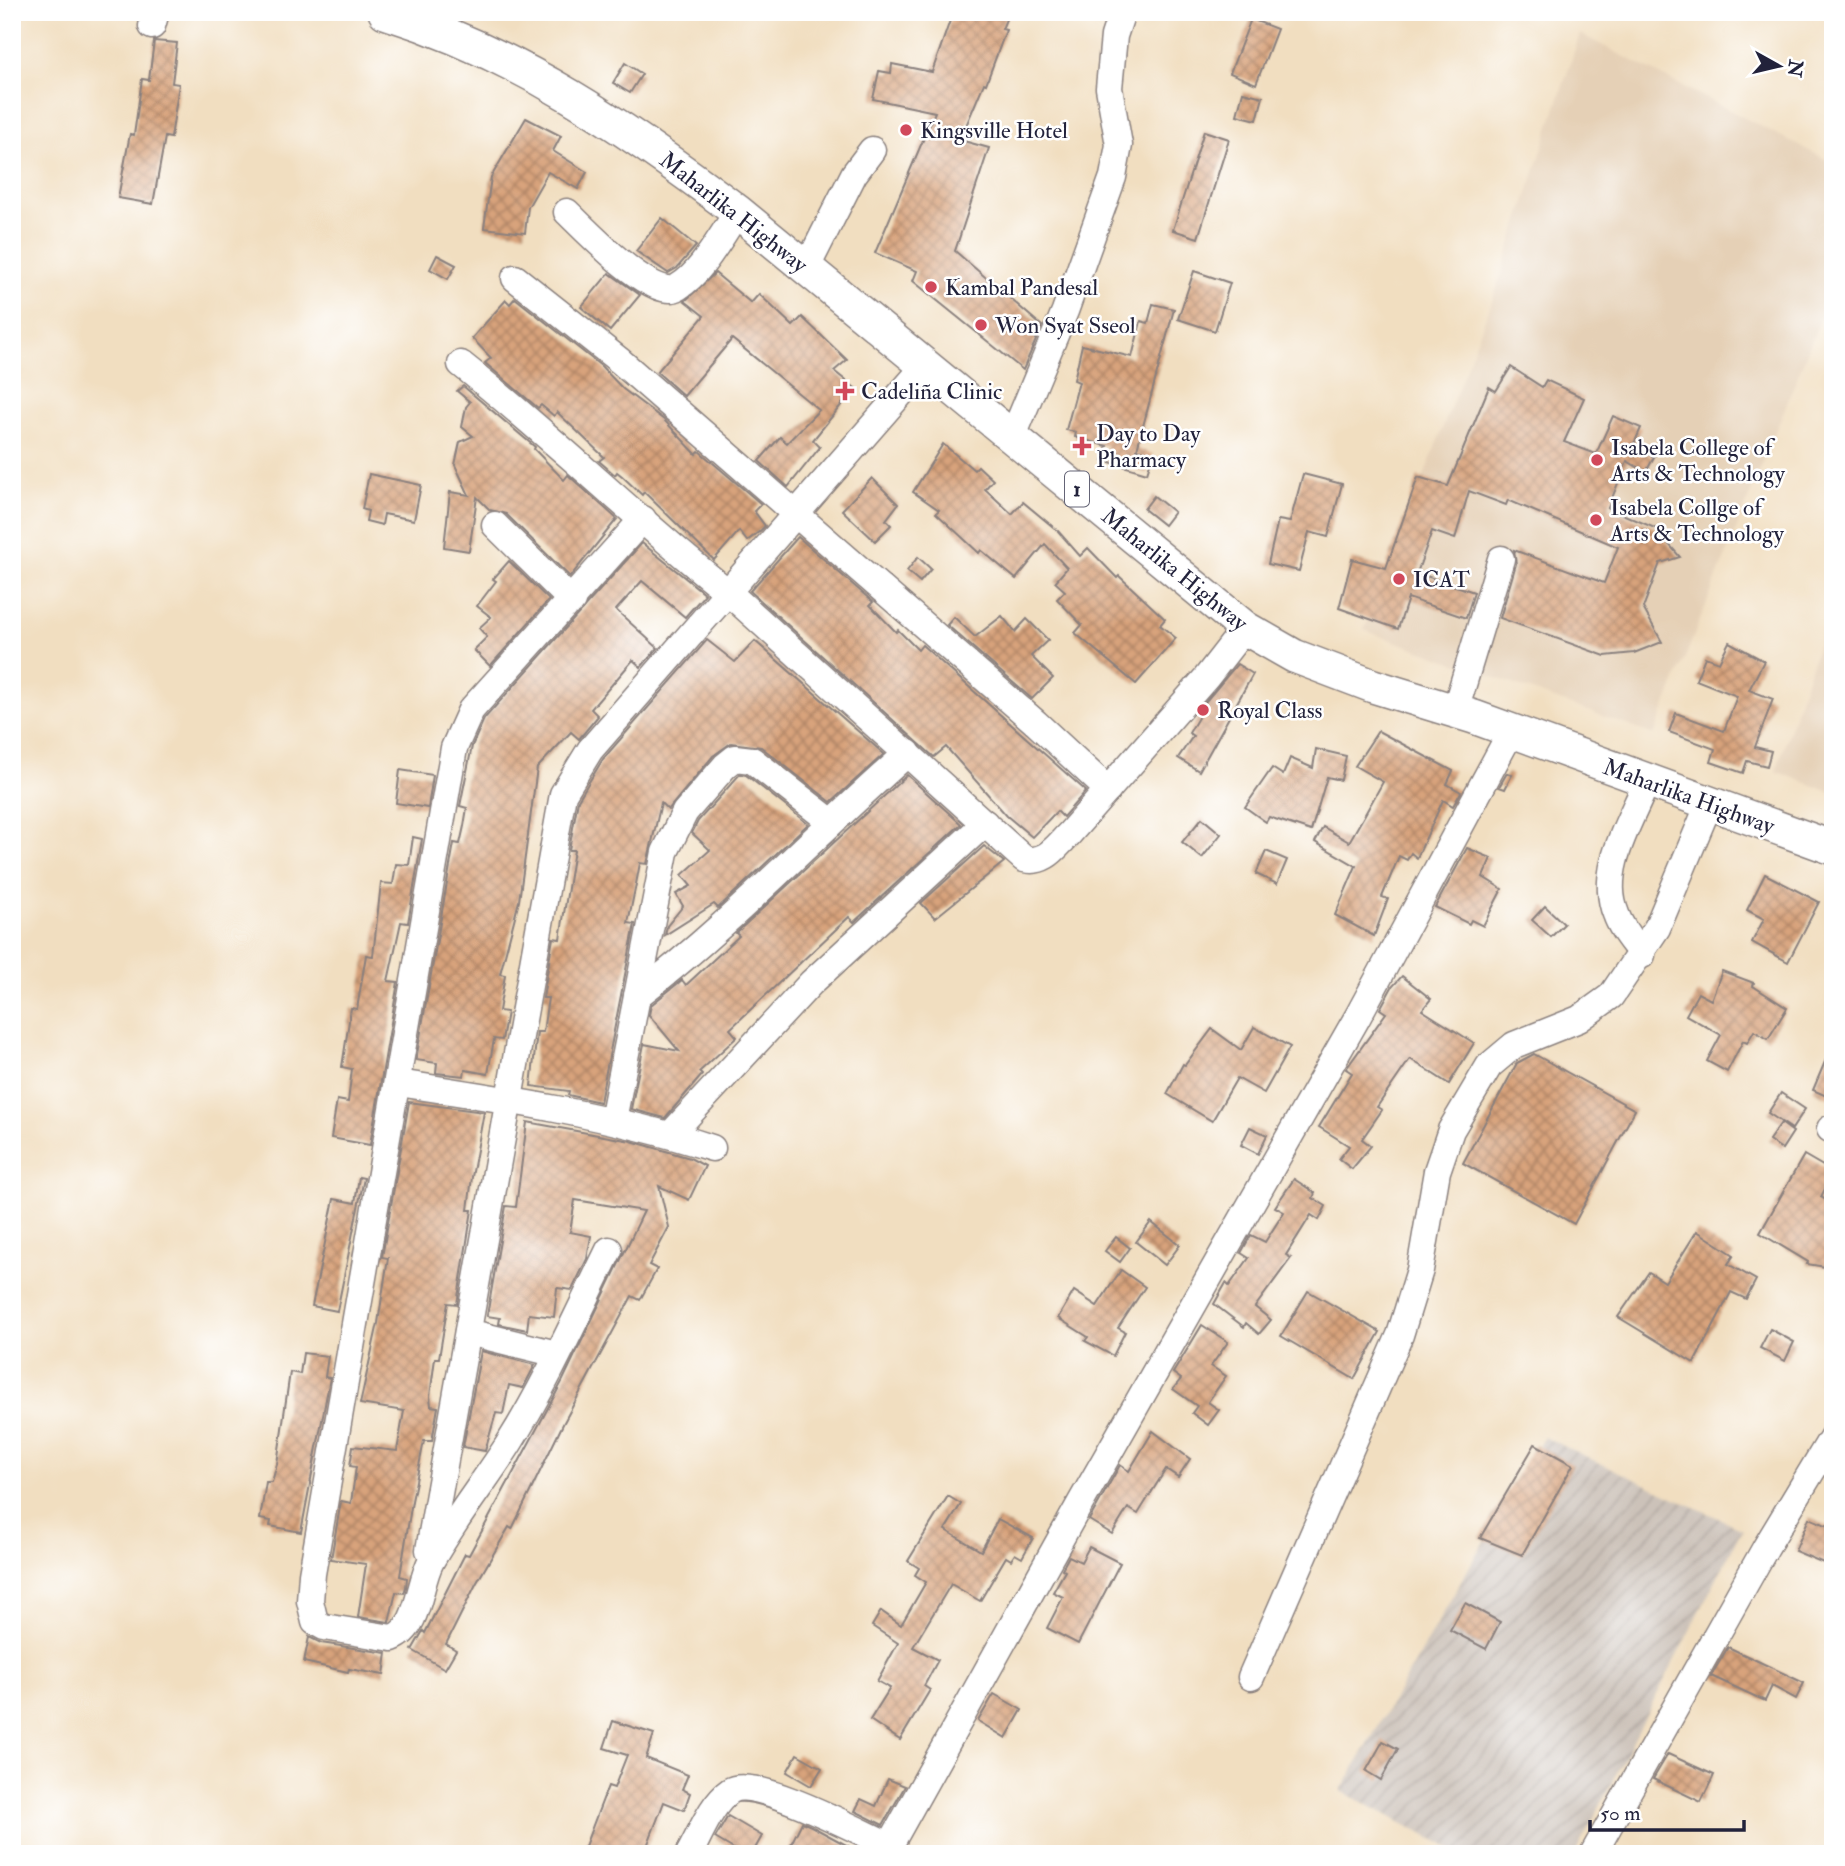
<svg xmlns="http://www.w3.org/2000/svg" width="1845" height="1866" font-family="'IM FELL Double Pica',serif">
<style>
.built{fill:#e5d0b6}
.industrial{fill:url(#industrial-furrows)}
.building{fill:url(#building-cross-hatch)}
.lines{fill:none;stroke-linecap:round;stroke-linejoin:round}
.minor-casing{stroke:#8a807e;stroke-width:29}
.major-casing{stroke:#8a807e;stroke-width:36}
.minor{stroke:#fff;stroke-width:26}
.major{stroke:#fff;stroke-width:33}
.poi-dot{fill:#d1495b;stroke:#fff;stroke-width:2.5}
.labels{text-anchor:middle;stroke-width:5;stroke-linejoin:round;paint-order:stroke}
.shield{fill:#fff;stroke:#646476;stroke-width:2}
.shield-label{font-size:21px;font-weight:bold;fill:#22223b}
.poi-label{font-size:23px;fill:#22223b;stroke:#fff;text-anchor:start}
.street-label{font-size:23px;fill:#22223b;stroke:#fff}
</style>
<defs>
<pattern id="industrial-furrows" width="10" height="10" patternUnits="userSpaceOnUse" patternTransform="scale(1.75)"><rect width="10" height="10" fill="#ccc2b9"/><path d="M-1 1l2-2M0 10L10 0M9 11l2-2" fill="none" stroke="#afa6a0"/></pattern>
<pattern id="building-cross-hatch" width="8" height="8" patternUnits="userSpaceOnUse" patternTransform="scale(1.75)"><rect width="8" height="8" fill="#d8a37b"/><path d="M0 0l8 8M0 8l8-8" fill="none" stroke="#af8466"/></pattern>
</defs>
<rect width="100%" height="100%" fill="#fff"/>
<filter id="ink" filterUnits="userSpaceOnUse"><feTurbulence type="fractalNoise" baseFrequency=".0143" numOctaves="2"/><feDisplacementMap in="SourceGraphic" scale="14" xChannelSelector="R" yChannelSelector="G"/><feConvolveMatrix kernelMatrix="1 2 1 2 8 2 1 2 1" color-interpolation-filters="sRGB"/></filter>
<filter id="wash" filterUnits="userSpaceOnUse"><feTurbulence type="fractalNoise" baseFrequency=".00686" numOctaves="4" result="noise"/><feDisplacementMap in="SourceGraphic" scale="28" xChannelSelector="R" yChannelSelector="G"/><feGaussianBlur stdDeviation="1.57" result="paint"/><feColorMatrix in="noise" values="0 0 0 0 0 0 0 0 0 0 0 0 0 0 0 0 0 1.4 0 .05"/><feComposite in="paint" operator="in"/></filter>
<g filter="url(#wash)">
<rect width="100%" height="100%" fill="#f1dec0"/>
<g class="built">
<path d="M1580 34 1833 163V287L1654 735 1364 630 1496 291Z"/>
<path d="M1833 600V793L1776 771Z"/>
</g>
<path class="industrial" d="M1544 1437 1742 1529 1575 1854H1461L1341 1791Z"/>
<g id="blocks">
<g class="building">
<path d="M953 12H1009L1002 29 1006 30 986 84 984 83 960 140 989 148 955 251 1042 326 1023 370 913 281 917 271 875 253 935 112 873 99 879 71 891 73 892 64 932 72Z"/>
<path d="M1251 19 1277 29 1256 84 1230 73Z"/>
<path d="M154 41 177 43 172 83 179 84 171 138 165 137 153 204 118 198 130 134 134 135 142 79 149 80Z"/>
<path d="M625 63 642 74 630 93 613 83Z"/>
<path d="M1243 92 1263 97 1257 120 1237 115Z"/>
<path d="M526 118 561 136 553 151 587 172 578 189 548 172 528 207 525 233 484 228 491 177Z"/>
<path d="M1204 131 1229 139 1198 238 1173 230Z"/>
<path d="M662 218 696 246 677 268 668 273 636 251Z"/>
<path d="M437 255 456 265 448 279 430 269Z"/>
<path d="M1194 271 1230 283 1215 331 1178 319Z"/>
<path d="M609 273 640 295 610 331 581 307Z"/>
<path d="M715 273 751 303 759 294 793 326 802 317 847 360 834 371 855 388 813 440 820 447 788 487 759 461 780 437 787 443 819 410 732 339 684 396 657 372 704 316 685 301Z"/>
<path d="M515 298 601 366 623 389 664 420 696 454 699 451 761 504 754 511 765 526 760 531 747 541 739 531 714 560 644 492 642 495 622 476 617 472 615 475 599 461 604 457 557 412 554 416 541 405 538 408 485 363 491 358 472 338 506 300 510 304Z"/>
<path d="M1153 304 1174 309 1137 449 1153 454 1147 473 1103 460 1107 446 1075 437 1076 432 1066 430 1079 382 1074 380 1082 345 1132 357 1141 321 1148 323Z"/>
<path d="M1511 367 1542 387 1546 380 1584 398 1564 442 1596 454 1613 416 1641 428 1633 446 1654 457 1646 472 1627 461 1608 508 1655 528 1680 557 1660 563 1643 608 1662 642 1634 653 1605 656 1500 618 1516 564 1514 550 1604 583 1618 547 1508 500 1506 505 1469 491 1455 539 1432 531 1417 573 1474 592 1466 618 1408 598 1398 629 1339 608 1352 559 1386 568 1418 477 1448 486 1489 387 1496 391Z"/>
<path d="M463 386 535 447 534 449 564 480 568 475 617 519 570 577 506 514 490 510 477 497 469 551 444 547 450 492 469 495 455 465 460 442 473 436 462 427 466 407 470 402 457 391Z"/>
<path d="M943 444 974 470 978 466 993 480 985 489 1012 514 1023 502 1058 531 1080 556 1088 548 1117 578 1119 576 1165 619 1160 625 1176 638 1136 684 1075 633 1082 625 1057 599 1065 591 1055 582 1067 568 1045 544 1016 579 981 550 979 553 936 513 939 510 913 492Z"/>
<path d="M369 474 421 485 414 520 384 514 382 525 366 521 368 511 362 509Z"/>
<path d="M1303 474 1342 484 1328 537 1309 532 1299 571 1268 564 1278 520 1290 522Z"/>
<path d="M872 478 898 504 886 520 891 525 875 541 842 510Z"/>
<path d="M1154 496 1174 512 1164 525 1144 509Z"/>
<path d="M798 537 873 602 870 605 896 632 898 630 918 650 922 645 1086 791 1063 817 1057 811 1032 837 1007 816 946 747 934 757 750 591Z"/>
<path d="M642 543 705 594 685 617 642 581 616 610 658 648 641 667 633 660 591 709 598 716 579 739 571 732 537 768 519 901 500 974 505 975 499 1011 507 1012 502 1040 494 1039 488 1074 465 1070 464 1076 436 1073 437 1063 416 1060 454 843 460 844 464 826 467 808 460 806 472 746 484 719Z"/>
<path d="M918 557 931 569 920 582 907 571Z"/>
<path d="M509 561 549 600 490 666 474 650 487 637 479 628 491 617 477 606 496 581 493 579Z"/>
<path d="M1002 616 1015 632 1027 619 1048 640 1031 656 1053 678 1032 699 947 625 954 617 975 637Z"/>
<path d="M707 640 735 662 755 641 884 754 831 802 761 747 731 743 713 756 668 810 661 803 647 864 640 863 636 884 628 923 635 924 600 1102 568 1095 569 1091 531 1086 537 1032H543L548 998H543L553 938 560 939 574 850H569L578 800 603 759Z"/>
<path d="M1729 642 1764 661 1749 690 1773 699 1755 747 1771 751 1767 766 1747 761 1743 773 1711 762 1715 749 1669 732 1676 713 1724 731 1737 696 1696 680 1705 657 1719 662Z"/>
<path d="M1237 664 1253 674 1199 771 1178 758 1193 736 1189 733 1199 716 1196 713Z"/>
<path d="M1378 731 1453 771 1447 784 1461 792 1453 806 1443 800 1417 858 1411 853 1407 860 1399 856 1382 897 1388 899 1374 936 1335 915 1356 866 1315 842 1323 827 1349 842 1364 816 1383 782 1355 766Z"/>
<path d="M1316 749 1346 756 1341 780 1327 777 1311 831 1269 817 1266 822 1245 807 1272 768 1283 775 1290 758 1313 768Z"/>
<path d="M400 770 433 775 428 808 396 803Z"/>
<path d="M1507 773 1512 775 1505 789 1499 787Z"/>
<path d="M740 774 746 775 808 824 718 908 714 904 665 935 667 926 683 906 676 894 691 886 682 875 710 850 692 833 698 821Z"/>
<path d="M907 775 961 824 854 922 849 917 730 1029 737 1037 699 1072 702 1075 665 1118 631 1109 644 1044 679 1051 649 1015 651 1005 682 980 686 985 739 936 736 933Z"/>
<path d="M1202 818 1221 834 1202 858 1182 842Z"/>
<path d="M413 837 422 839 408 923 401 922 388 981 398 982 370 1145 331 1138 337 1100 348 1102 352 1069 342 1067 344 1054 351 1008 357 1009 366 955 373 956 381 883 393 884 396 864 409 865Z"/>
<path d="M984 846 1004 862 935 918 921 903Z"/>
<path d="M1467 848 1491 858 1483 877 1502 889 1483 926 1471 920 1469 924 1435 907Z"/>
<path d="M1266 851 1287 860 1277 884 1256 874Z"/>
<path d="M1765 874 1819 902 1788 962 1752 942 1764 919 1747 910Z"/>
<path d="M1545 906 1564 924 1551 937 1532 920Z"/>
<path d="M1722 971 1754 983 1753 986 1787 1008 1768 1039 1754 1031 1747 1043 1743 1041 1727 1072 1707 1061 1721 1035 1686 1015 1698 993 1711 1000Z"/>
<path d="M1402 976 1431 999 1422 1010 1474 1043 1449 1084 1410 1059 1377 1107 1382 1110 1362 1139 1371 1146 1352 1169 1339 1159 1349 1146 1319 1127 1352 1073 1346 1069 1386 1013 1380 1009 1392 987Z"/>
<path d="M1254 1027 1290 1047 1264 1093 1237 1078 1212 1121 1167 1094 1183 1064 1185 1065 1212 1029 1241 1050Z"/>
<path d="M1833 1043V1099L1813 1090Z"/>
<path d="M1534 1054 1635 1110 1574 1224 1463 1163 1517 1063Z"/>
<path d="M1781 1093 1805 1109 1792 1129 1768 1113Z"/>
<path d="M409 1102 484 1112 472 1177 468 1210H472L457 1304 448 1303 439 1358H435L430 1396 431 1406 438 1407 432 1441H424L412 1501 400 1576 407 1578 406 1587 404 1593 396 1592 389 1622 358 1617 366 1564 331 1559 341 1501 351 1503 356 1467 350 1466 353 1446 397 1451 404 1411 360 1404 378 1323 388 1258 382 1257Z"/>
<path d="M527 1122 631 1141 690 1158 705 1166 689 1200 659 1186 669 1227 649 1265 657 1269 640 1300 632 1296 563 1424 512 1529 509 1527 476 1584 446 1644 456 1650 445 1669 412 1650 423 1631 425 1633 465 1554 469 1555 563 1380 644 1211 575 1200 570 1232 591 1236 587 1259 572 1290 557 1288 554 1317 529 1314 527 1330 499 1324 500 1318 487 1316 506 1206 516 1207Z"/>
<path d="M1781 1123 1793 1132 1782 1149 1769 1140Z"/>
<path d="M1250 1127 1267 1135 1258 1154 1241 1145Z"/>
<path d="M1804 1155 1833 1172 1821 1197 1833 1204V1239L1826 1267 1807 1264 1808 1262 1760 1233Z"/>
<path d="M359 1177 364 1178 337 1311 312 1306 334 1199 355 1203Z"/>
<path d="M1294 1179 1315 1193 1313 1198 1326 1206 1319 1220 1311 1215 1286 1255 1291 1258 1255 1307 1271 1320 1259 1334 1246 1323 1244 1327 1214 1304 1226 1283 1229 1286 1249 1258 1241 1253 1251 1235 1265 1242 1284 1212 1275 1207Z"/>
<path d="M1151 1222 1180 1245 1165 1265 1136 1242Z"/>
<path d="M1697 1231 1734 1255 1728 1264 1756 1280 1746 1299 1731 1292 1694 1363 1618 1317 1649 1272 1665 1282Z"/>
<path d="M1116 1237 1130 1248 1120 1262 1105 1251Z"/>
<path d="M1121 1270 1145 1287 1118 1328 1125 1332 1113 1356 1085 1341 1088 1337 1058 1318 1074 1291 1097 1306Z"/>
<path d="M1308 1291 1380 1332 1354 1379 1281 1336Z"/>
<path d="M1202 1325 1228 1342 1211 1366 1226 1376 1208 1402 1219 1410 1208 1425 1192 1413 1197 1406 1173 1389 1181 1379 1173 1373Z"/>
<path d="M1770 1329 1794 1342 1785 1361 1760 1348Z"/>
<path d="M481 1351 535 1365 523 1388 509 1385 503 1414 496 1413 485 1451 463 1447Z"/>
<path d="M303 1353 328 1356 325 1377 330 1378 301 1532 270 1526 271 1521 260 1519 266 1482H272L277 1464 290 1372 300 1374Z"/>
<path d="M1153 1431 1190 1459 1178 1477 1166 1469 1138 1514 1128 1508 1112 1534 1089 1520 1120 1465 1129 1471Z"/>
<path d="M1535 1444 1573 1465 1522 1555 1480 1538Z"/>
<path d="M948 1496 961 1504 945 1530 981 1551 998 1519 1033 1538 1022 1558 1015 1554 1011 1560 1006 1557 980 1601 951 1584 913 1647 938 1660 924 1686 930 1690 900 1740 870 1720 890 1688 877 1681 898 1643 872 1626 881 1611 901 1625 926 1582 915 1575 919 1568 908 1561Z"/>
<path d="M1809 1518 1833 1528V1567L1795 1551Z"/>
<path d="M1089 1547 1120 1563 1078 1644 1047 1628 1063 1597 1053 1592 1065 1571 1062 1569 1069 1556 1081 1562Z"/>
<path d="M1465 1603 1500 1622 1486 1649 1450 1630Z"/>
<path d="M309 1637 321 1643 387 1653 384 1675 349 1669 348 1672 304 1662Z"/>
<path d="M1728 1647 1804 1683 1796 1699 1772 1686 1765 1701 1711 1676Z"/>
<path d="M994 1694 1022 1710 1006 1738 978 1721Z"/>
<path d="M613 1721 654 1734 646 1758 688 1775 682 1789 690 1793 684 1810 664 1802 644 1854H582L608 1786 614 1788 627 1755 604 1748Z"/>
<path d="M1383 1741 1398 1749 1381 1780 1366 1771Z"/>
<path d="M797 1754 822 1768 811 1786 787 1772Z"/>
<path d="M1668 1754 1714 1775 1701 1802 1653 1779Z"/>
<path d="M888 1779 905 1786 883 1825 855 1811 861 1799 876 1806Z"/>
<path d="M728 1816 762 1836 752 1854H742L715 1838Z"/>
<path d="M802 1822 811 1826 863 1854H800L789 1848Z"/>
</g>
</g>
</g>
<g filter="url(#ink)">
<use href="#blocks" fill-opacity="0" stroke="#8a807e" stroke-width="2"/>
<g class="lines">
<defs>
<g id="minor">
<path d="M152 26 156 12"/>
<path d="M567 212C586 230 653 302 678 287 703 272 721 235 738 212"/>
<path d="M806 269 854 174 872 150"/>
<path d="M515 278 620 361 1036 723 1108 790"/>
<path d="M461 364C553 437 637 520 729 593L1024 859C1045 864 1055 848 1069 834L1206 678 1245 628"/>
<path d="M1013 436 1065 311 1113 177 1119 145 1109 88 1114 36 1122 12"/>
<path d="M495 525 572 601"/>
<path d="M1455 711 1501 559"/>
<path d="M1642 955C1633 942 1621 929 1616 914 1598 870 1631 821 1647 781"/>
<path d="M637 996C734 922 817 832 908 753"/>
<path d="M398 1083C504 1099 610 1115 712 1148"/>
<path d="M613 1120 665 852 685 812 725 766 735 758 752 760 830 821"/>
<path d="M1830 1129 1833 1130"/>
<path d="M671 1134 811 983 985 823"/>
<path d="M609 1250C577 1315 547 1383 508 1445 483 1484 454 1520 431 1561 418 1585 420 1628 392 1638L324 1627 315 1622 310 1601 312 1574 454 748 471 710 643 519"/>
<path d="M468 1332 557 1354"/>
<path d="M429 1550 563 794 590 750 924 367"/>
<path d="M1251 1677 1400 1335 1420 1270 1437 1171 1451 1130 1489 1066 1514 1045 1579 1019 1611 996 1657 928 1709 804"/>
<path d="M689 1854C700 1835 711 1804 730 1791 753 1775 862 1833 889 1845"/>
<path d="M885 1854 1081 1502 1357 1018 1512 730"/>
<path d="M1593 1854 1766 1547 1833 1436"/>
</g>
<path id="major" d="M385 12C522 55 625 127 738 212L1245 628 1294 656 1373 686 1474 717 1833 848"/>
</defs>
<use href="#minor" class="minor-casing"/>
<use href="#major" class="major-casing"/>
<use href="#minor" class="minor"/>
<use href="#major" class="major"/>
</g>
</g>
<g class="poi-dot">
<circle cx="906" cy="130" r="7"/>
<circle cx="931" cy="287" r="7"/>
<circle cx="981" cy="325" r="7"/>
<path d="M841.5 380.5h7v7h7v7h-7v7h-7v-7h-7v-7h7z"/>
<path d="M1078.5 435.5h7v7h7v7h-7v7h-7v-7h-7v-7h7z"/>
<circle cx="1597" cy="460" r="7"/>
<circle cx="1596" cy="520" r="7"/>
<circle cx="1399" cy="579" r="7"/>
<circle cx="1203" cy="710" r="7"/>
</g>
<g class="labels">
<rect class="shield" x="1065" y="471.5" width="24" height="35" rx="5"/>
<g class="shield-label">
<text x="1077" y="496">1</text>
</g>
<g class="poi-label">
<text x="920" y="138">Kingsville Hotel</text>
<text x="945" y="295">Kambal Pandesal</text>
<text x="995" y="333">Won Syat Sseol</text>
<text x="861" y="399">Cadeliña Clinic</text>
<text x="1096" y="441">Day to Day<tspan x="1096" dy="26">Pharmacy</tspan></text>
<text x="1611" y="455">Isabela College of<tspan x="1611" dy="26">Arts &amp; Technology</tspan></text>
<text x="1610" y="515">Isabela Collge of<tspan x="1610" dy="26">Arts &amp; Technology</tspan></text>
<text x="1413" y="587">ICAT</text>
<text x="1217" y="718">Royal Class</text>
</g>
<g class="street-label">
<text transform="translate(734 212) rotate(38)" y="8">Maharlika Highway</text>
<text transform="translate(1175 569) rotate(39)" y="8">Maharlika Highway</text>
<text transform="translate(1689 796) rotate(20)" y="8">Maharlika Highway</text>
</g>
</g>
<rect width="1845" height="1866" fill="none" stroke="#fff" stroke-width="42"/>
<g transform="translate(1779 66) rotate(98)" stroke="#ffffff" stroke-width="5" paint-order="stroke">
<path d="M0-5L12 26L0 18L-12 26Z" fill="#22223b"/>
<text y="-10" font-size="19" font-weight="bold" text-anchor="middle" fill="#22223b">N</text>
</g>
<path d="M1590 1820v10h154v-10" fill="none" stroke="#22223b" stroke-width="3.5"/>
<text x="1600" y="1820" font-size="21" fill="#22223b" stroke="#ffffff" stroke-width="5" paint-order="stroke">50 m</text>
</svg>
